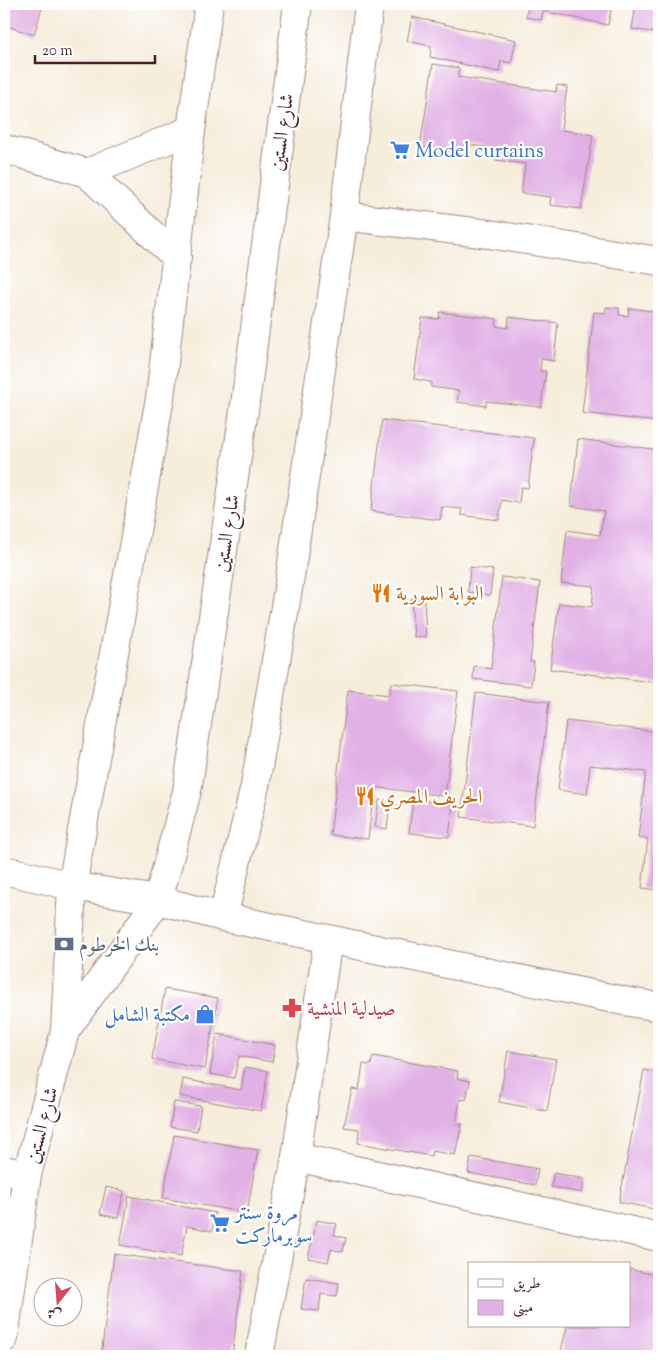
<svg xmlns="http://www.w3.org/2000/svg" width="663" height="1360" font-family="'Sorts Mill Goudy',Amiri,serif">
<style>
.building{fill:#e1b0e5}
.lines{fill:none;stroke-linecap:round;stroke-linejoin:round}
.street-casing{stroke:#a08683;stroke-width:30}
.secondary-casing{stroke:#a08683;stroke-width:30}
.street{stroke:#fff;stroke-width:28}
.secondary{stroke:#fff;stroke-width:28}
.labels{text-anchor:middle;stroke-width:4.5;stroke-linejoin:round;paint-order:stroke}
.street-label{font-size:20px;fill:#4a1f2b;stroke:#fff}
.shop-label{font-size:20px;fill:#366cbe;stroke:#fff;text-anchor:start}
.food-label{font-size:20px;fill:#c56008;stroke:#fff;text-anchor:start}
.service-label{font-size:20px;fill:#4e5e75;stroke:#fff;text-anchor:start}
.health-label{font-size:20px;fill:#be3a42;stroke:#fff;text-anchor:start}
</style>
<rect width="100%" height="100%" fill="#fff"/>
<filter id="ink" filterUnits="userSpaceOnUse"><feTurbulence type="fractalNoise" baseFrequency=".02" numOctaves="2"/><feDisplacementMap in="SourceGraphic" scale="10" xChannelSelector="R" yChannelSelector="G"/><feConvolveMatrix kernelMatrix="1 2 1 2 8 2 1 2 1" color-interpolation-filters="sRGB"/></filter>
<filter id="wash" filterUnits="userSpaceOnUse"><feTurbulence type="fractalNoise" baseFrequency=".0096" numOctaves="4" result="noise"/><feDisplacementMap in="SourceGraphic" scale="20" xChannelSelector="R" yChannelSelector="G"/><feGaussianBlur stdDeviation="1.12" result="paint"/><feColorMatrix in="noise" values="0 0 0 0 0 0 0 0 0 0 0 0 0 0 0 0 0 1.4 0 .05"/><feComposite in="paint" operator="in"/></filter>
<g filter="url(#wash)">
<rect width="100%" height="100%" fill="#f6eddb"/>
<g id="blocks">
<g class="building">
<path d="M4 4H43L34 35 4 25Z"/>
<path d="M529 4H612L608 25 543 11 541 20 526 17Z"/>
<path d="M636 4H659V43H656L657 33 632 29Z"/>
<path d="M412 17 516 40 511 63 501 61 499 72 430 57 431 46 407 41Z"/>
<path d="M433 64 459 68 458 77 556 92 557 85 567 87 561 130 593 135 581 209 550 205 551 197 521 193 525 164 495 160 496 149 466 144 464 154 420 147Z"/>
<path d="M606 307 619 308V315L628 316 629 308 659 312V422L582 413 594 312 605 313Z"/>
<path d="M440 312 497 319 496 326 508 328 509 317 558 323 554 361 541 359 540 371H546L541 407 486 401V406L457 402 459 391 431 387V382L414 379 422 318 439 319Z"/>
<path d="M382 420 534 438 528 488 521 487 519 503 502 500 499 520 461 515 462 509 442 507 440 520 371 511Z"/>
<path d="M578 439 659 450V683L550 669 559 603 592 607 594 586 561 583 567 530 600 535 604 511 571 506Z"/>
<path d="M470 567 493 570 490 595 468 592Z"/>
<path d="M502 577 540 582 530 662H534L531 686 473 679 474 666 491 669Z"/>
<path d="M424 598 426 637H414L411 599Z"/>
<path d="M391 683 458 691 445 796 374 787 368 839 330 835 348 690 389 695Z"/>
<path d="M476 693 549 702 533 826 461 817Z"/>
<path d="M566 721 659 732V890L642 888 648 839 638 838 646 772 590 765 587 794 558 790Z"/>
<path d="M413 799 453 805 449 837 409 833Z"/>
<path d="M379 800 390 801 387 829 375 827Z"/>
<path d="M165 989 218 998 205 1069 152 1059Z"/>
<path d="M217 1034 275 1045 272 1062 239 1056 234 1078 210 1074Z"/>
<path d="M508 1051 556 1059 547 1111 499 1102Z"/>
<path d="M373 1056 458 1071 457 1078 470 1081 466 1100 460 1099 456 1124H462L455 1155 432 1151 431 1156 358 1143 359 1129 344 1127 352 1089 359 1090 363 1064 371 1065Z"/>
<path d="M245 1067 268 1071 261 1111 180 1096 183 1079 241 1090Z"/>
<path d="M644 1070 659 1073V1210L619 1202Z"/>
<path d="M174 1102 201 1106 197 1131 170 1127Z"/>
<path d="M174 1135 258 1150 247 1213 163 1198Z"/>
<path d="M471 1157 538 1169 535 1185 468 1173Z"/>
<path d="M554 1173 584 1179 582 1193 551 1187Z"/>
<path d="M106 1187 124 1191 118 1218 100 1214Z"/>
<path d="M129 1196 215 1213 212 1231 187 1226 181 1256 120 1245Z"/>
<path d="M317 1220 337 1224 334 1235 346 1238 343 1252 331 1249 328 1262 308 1258Z"/>
<path d="M114 1254 243 1271 232 1356H101Z"/>
<path d="M629 1269 659 1276V1356H560L567 1326H629Z"/>
<path d="M306 1278 339 1283 337 1296 321 1294 319 1311 301 1309Z"/>
</g>
</g>
</g>
<g filter="url(#ink)">
<use href="#blocks" fill-opacity="0" stroke="#a08683" stroke-width="1"/>
<g class="lines">
<defs>
<g id="street">
<path d="M4 149 87 173 177 258"/>
<path d="M87 173 191 130"/>
<path d="M344 216 489 234 659 261"/>
<path d="M223 917 255 786 289 583 344 216 369 4"/>
<path d="M296 1157 659 1237"/>
<path d="M4 1170 27 1175"/>
<path d="M259 1356 296 1157 328 939"/>
</g>
<g id="secondary">
<path d="M4 870 72 886 158 900 223 917 624 1001 659 1007"/>
<path d="M65 1031 158 900 187 791 245 404 298 4"/>
<path d="M4 1338 27 1175 65 1031 72 886 160 398 191 130 209 4"/>
</g>
</defs>
<use href="#street" class="street-casing"/>
<use href="#secondary" class="secondary-casing"/>
<use href="#street" class="street"/>
<use href="#secondary" class="secondary"/>
</g>
</g>
<defs>
<symbol id="supermarket-bare" viewBox="-9 -9 18 18"><path d="M-6-5.5h2.5l.6 2H6L4.5 2H-2.5L-4.4-4H-6ZM-1.5 3.2a1.3 1.3 0 1 0 .1 0ZM3 3.2a1.3 1.3 0 1 0 .1 0Z" fill="#3f7fe0" stroke="#fff" stroke-width="2.5" paint-order="stroke"/></symbol>
<symbol id="restaurant-bare" viewBox="-9 -9 18 18"><path d="M-5-6h1v4h1v-4h1v4h1v-4h1v5L-1.5 .5V6h-2V.5L-5-1ZM5-6V6H3V1.5H1.5Q1.5-4 5-6Z" fill="#e8710a" stroke="#fff" stroke-width="2.5" paint-order="stroke"/></symbol>
<symbol id="bank-bare" viewBox="-9 -9 18 18"><path d="M-6-4H6V4H-6ZM0-2.3a2.3 2.3 0 1 0 0 4.6a2.3 2.3 0 1 0 0-4.6Z" fill="#5c6f8a" stroke="#fff" stroke-width="2.5" paint-order="stroke"/></symbol>
<symbol id="pharmacy-bare" viewBox="-9 -9 18 18"><path d="M-2-6h4v4h4v4h-4v4h-4v-4h-4v-4h4Z" fill="#e0444e" stroke="#fff" stroke-width="2.5" paint-order="stroke"/></symbol>
<symbol id="shop-bare" viewBox="-9 -9 18 18"><path d="M-5-2.5h2.3a2.7 3.5 0 0 1 5.4 0H5L5.5 6h-11ZM-1.5-2.5h3a1.5 2.3 0 0 0-3 0Z" fill="#3f7fe0" stroke="#fff" stroke-width="2.5" paint-order="stroke"/></symbol>
</defs>
<g fill-rule="evenodd">
<use href="#supermarket-bare" x="386" y="136" width="28" height="28"/>
<use href="#restaurant-bare" x="367" y="579" width="28" height="28"/>
<use href="#restaurant-bare" x="351" y="782" width="28" height="28"/>
<use href="#bank-bare" x="50" y="930" width="28" height="28"/>
<use href="#pharmacy-bare" x="278" y="994" width="28" height="28"/>
<use href="#shop-bare" x="191" y="1000" width="28" height="28"/>
<use href="#supermarket-bare" x="206" y="1209" width="28" height="28"/>
</g>
<g class="labels">
<g class="street-label">
<text transform="translate(281 132) rotate(-82)" y="7">شارع الستين</text>
<text transform="translate(226 533) rotate(-81)" y="7">شارع الستين</text>
<text transform="translate(41 1125) rotate(-75)" y="7">شارع الستين</text>
</g>
<g class="shop-label">
<text x="415" y="157">Model curtains</text>
<text x="190" y="1021" text-anchor="end">مكتبة الشامل</text>
<text x="235" y="1219">مروة سنتر<tspan x="235" dy="23">سوبرماركت</tspan></text>
</g>
<g class="food-label">
<text x="396" y="600">البوابة السورية</text>
<text x="380" y="803">الحريف المصري</text>
</g>
<g class="service-label">
<text x="79" y="951">بنك الخرطوم</text>
</g>
<g class="health-label">
<text x="307" y="1015">صيدلية المنشية</text>
</g>
</g>
<rect width="663" height="1360" fill="none" stroke="#fff" stroke-width="20"/>
<rect x="468" y="1262" width="162" height="65" fill="#ffffff" stroke="#b7a5aa"/>
<rect x="478" y="1279" width="25" height="8" fill="#ffffff" stroke="#b7a5aa"/>
<text x="513" y="1288" font-size="15" fill="#4a1f2b">طريق</text>
<rect x="478" y="1300" width="25" height="15" fill="#e1b0e5" stroke="#b7a5aa"/>
<text x="513" y="1312" font-size="15" fill="#4a1f2b">مبنى</text>
<g transform="translate(58 1302) rotate(197)"><circle r="24" fill="#ffffff" stroke="#b7a5aa"/>
<path d="M0-4L9 19L0 12L-9 19Z" fill="#d1495b"/>
<text y="-8" font-size="14" font-weight="bold" text-anchor="middle" fill="#4a1f2b">ش</text>
</g>
<path d="M35 55v8h120v-8" fill="none" stroke="#4a1f2b" stroke-width="2.5"/>
<text x="42" y="55" font-size="15" fill="#4a1f2b" stroke="#ffffff" stroke-width="4" paint-order="stroke">20 m</text>
</svg>
